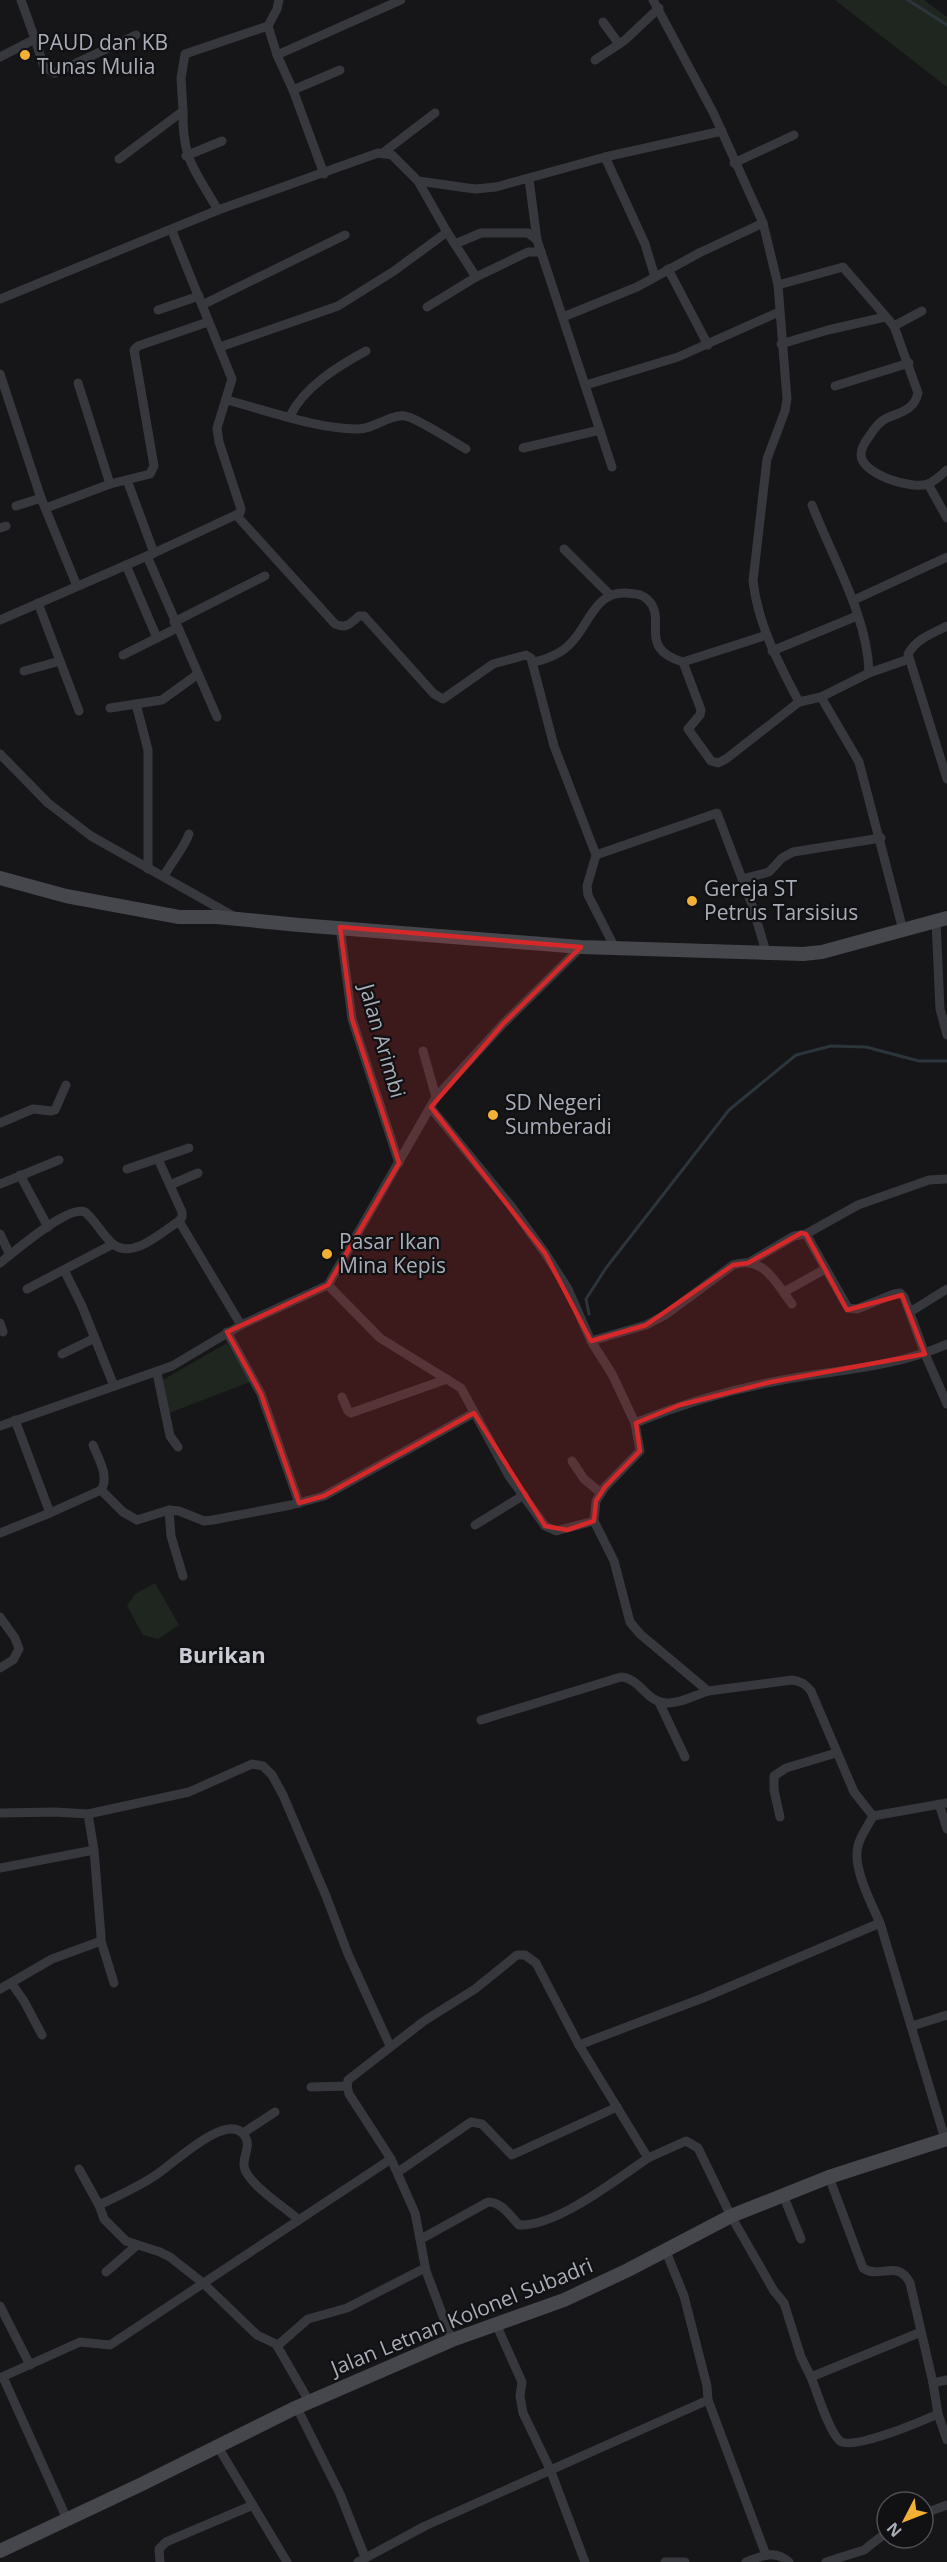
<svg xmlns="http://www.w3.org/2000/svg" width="947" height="2562" font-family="'Open Sans',sans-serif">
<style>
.green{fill:#1e261f}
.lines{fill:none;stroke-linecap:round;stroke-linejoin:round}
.stream{stroke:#2c353c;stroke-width:3}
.street{stroke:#37383d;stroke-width:9}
.secondary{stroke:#45474d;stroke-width:14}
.marked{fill:#d62828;fill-opacity:0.2;stroke:#d62828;stroke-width:4.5;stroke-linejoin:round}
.poi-dot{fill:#f2b134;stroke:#111113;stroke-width:2}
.labels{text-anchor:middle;stroke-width:4.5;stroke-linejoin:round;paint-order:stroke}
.poi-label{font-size:21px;fill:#a8adb8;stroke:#111113;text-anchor:start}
.street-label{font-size:21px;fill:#a8adb8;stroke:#111113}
.neighbourhood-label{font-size:22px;font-weight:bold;fill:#c9ccd4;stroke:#111113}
</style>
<rect width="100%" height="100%" fill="#161618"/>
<g class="green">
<path d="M835 0H924L947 17V87Z"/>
<path d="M227 1343 250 1382 169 1413 161 1381Z"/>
<path d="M155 1583 179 1625 158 1639 143 1635 127 1606 135 1594Z"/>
</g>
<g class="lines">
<g class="stream">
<path d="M908 0 947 25"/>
<path d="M589 1314 586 1299 606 1268 729 1110 796 1055 831 1046 866 1047 919 1061H947"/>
</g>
<g class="street">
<path d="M653 0 713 112 763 223 778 285 787 399 785 411 767 459 753 581C758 625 779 664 799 702L821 697 859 762 903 930"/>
<path d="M603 22 619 44"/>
<path d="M35 39 44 67 55 73 136 35"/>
<path d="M277 55 268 26 277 9 279 0"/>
<path d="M0 57 35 39 21 0"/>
<path d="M595 60 625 40 659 8"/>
<path d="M293 90 340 70"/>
<path d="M183 111C182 160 195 170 218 210"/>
<path d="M384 152 435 113"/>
<path d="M186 156 222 141"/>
<path d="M605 157 645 244 655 277"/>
<path d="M119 159 183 111 181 78 185 54 268 26"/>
<path d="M734 163 794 135"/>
<path d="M324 174 293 90 277 55 401 0"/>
<path d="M529 179 537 240"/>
<path d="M418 181 447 232 476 277 528 252H541L612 467"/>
<path d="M455 244 481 233H528L537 240 541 252"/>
<path d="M668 269 708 345"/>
<path d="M778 285 843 267 894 326 918 393C914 410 901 412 887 418 879 421 873 430 868 438 865 442 861 449 861 455 862 475 913 490 928 484 935 481 942 474 947 470"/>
<path d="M0 299 218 210 378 153 392 155 418 181 475 189 496 187 605 157 722 131"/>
<path d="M202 305 345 235"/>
<path d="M427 307 476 277"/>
<path d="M158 310 199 296"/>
<path d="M563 317 637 287 699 253 763 223"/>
<path d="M894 326 922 311"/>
<path d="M781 344 828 330 885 317"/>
<path d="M220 347 338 306 394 271 447 232"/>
<path d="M0 374 41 498 77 586"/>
<path d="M78 383 110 484"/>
<path d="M586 385 678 357 779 312"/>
<path d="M835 386 909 363"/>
<path d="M227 400C269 411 313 428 357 429 373 430 389 414 405 416 415 417 454 442 466 449"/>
<path d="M290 416C304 387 338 366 366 351"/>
<path d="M523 448 600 430"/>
<path d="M127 480 154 553"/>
<path d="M928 484 947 518"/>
<path d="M812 505C832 557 868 617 869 673L821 697"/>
<path d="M16 506 41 498"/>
<path d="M46 508 110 484 150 474 154 466 134 350 138 346 208 322"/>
<path d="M237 516 335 624C346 629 350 624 359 616H364L434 694 443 699 493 664 526 655 531 658 554 746 596 855 587 886 588 895 615 948"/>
<path d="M0 528 6 526"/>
<path d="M564 549 610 595"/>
<path d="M147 556 217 717"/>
<path d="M854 600 947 557"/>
<path d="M38 603 79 711"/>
<path d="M0 620 154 553 240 513 241 509 219 442 217 428 232 379 172 231"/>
<path d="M174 622 265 576"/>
<path d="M947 626C933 633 916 639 908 654L947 779"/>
<path d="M157 638 177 628"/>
<path d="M772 651 857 616"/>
<path d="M123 655 157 638 126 565"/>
<path d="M534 662C547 659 562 653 571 643 589 625 595 591 626 593 635 594 641 593 648 600 668 619 636 648 683 662L767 635"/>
<path d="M683 662 701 710 700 715 688 729 711 761 718 763 726 759 799 702"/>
<path d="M24 671 60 661"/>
<path d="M869 673 909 659"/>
<path d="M136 704 148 750V869"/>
<path d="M110 708 162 700 198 674"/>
<path d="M0 754 48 803 91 836 233 916"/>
<path d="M596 855 717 813 752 905 767 955"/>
<path d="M164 876C172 861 183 850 189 834"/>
<path d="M742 879 769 872 782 858 793 852 881 838"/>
<path d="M936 921 940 1009 947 1035"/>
<path d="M340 927 352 1019 399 1163"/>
<path d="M423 1051 436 1097"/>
<path d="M430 1107 511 1206 545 1253 568 1289 591 1341 612 1374 635 1423 640 1451 605 1487 596 1501 594 1521 614 1561 630 1622 640 1634 708 1691 792 1680C801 1681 805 1684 811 1691L854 1792 873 1816"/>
<path d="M0 1123 33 1109 51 1111 55 1110 66 1085"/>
<path d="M158 1159 182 1212V1217L179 1221"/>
<path d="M127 1169 189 1148"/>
<path d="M20 1175 48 1227"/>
<path d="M0 1184 59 1160"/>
<path d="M170 1185 198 1173"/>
<path d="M0 1234 10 1255"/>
<path d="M806 1234 848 1308 857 1309 894 1294 900 1293 904 1297 925 1354 947 1404"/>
<path d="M0 1263C15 1251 68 1205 85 1212 96 1221 102 1235 113 1244 133 1260 162 1232 179 1221L241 1325"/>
<path d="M748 1263 794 1236 806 1234 858 1205 929 1180 947 1179"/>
<path d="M64 1270 82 1306 114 1386"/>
<path d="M328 1285 380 1338 461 1388 509 1476 545 1526 556 1531 594 1521"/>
<path d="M27 1289 113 1244"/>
<path d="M784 1292 825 1269"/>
<path d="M910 1312 947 1289"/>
<path d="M0 1323 3 1332"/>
<path d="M227 1332 261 1394 299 1503"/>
<path d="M591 1341 646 1325 665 1315 733 1265C764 1254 777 1285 792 1304"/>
<path d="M62 1354 95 1338"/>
<path d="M157 1373 170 1436 178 1447"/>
<path d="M342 1397 348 1411 351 1413 447 1379"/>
<path d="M635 1423C679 1405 725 1391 772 1382 830 1370 892 1369 947 1344"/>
<path d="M0 1426 172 1366 241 1325 328 1285 436 1097 503 1024 581 947"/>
<path d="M572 1461 584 1479 601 1493"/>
<path d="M101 1490 123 1512 137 1520 169 1510 179 1511 204 1521 213 1520 291 1505 324 1496 474 1413"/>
<path d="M169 1510 171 1536 183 1576"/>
<path d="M50 1513 101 1490C110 1477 98 1458 93 1445"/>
<path d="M475 1525 524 1495"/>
<path d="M0 1533 50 1513 15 1420"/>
<path d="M0 1617 15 1638 19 1649 13 1660 0 1668"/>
<path d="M659 1702 685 1757"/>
<path d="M481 1720 621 1677C640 1678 646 1702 666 1703 679 1704 696 1695 708 1691"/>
<path d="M939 1804 947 1829"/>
<path d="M0 1813 55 1812 88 1814 94 1850 101 1936V1941L52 1959 0 1989"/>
<path d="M88 1814 189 1792 252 1764 263 1766 272 1775 283 1795 326 1896 348 1954 390 2046"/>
<path d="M873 1816C868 1826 860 1836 858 1846 852 1867 872 1905 880 1923L945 2139"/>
<path d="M873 1816 947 1803"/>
<path d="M780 1817 774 1790V1776L786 1768 836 1753"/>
<path d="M0 1868 94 1850"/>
<path d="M101 1941 114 1983"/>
<path d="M12 1984 24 2001 42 2035"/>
<path d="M912 2026 947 2015"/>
<path d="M579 2045 703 1998 880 1923"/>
<path d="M311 2087 347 2086"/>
<path d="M243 2133 275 2112"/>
<path d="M391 2159 349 2094 347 2086 348 2080 424 2021 475 1989 517 1955H525L536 1963 579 2045 648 2158 686 2141 698 2148 731 2216 774 2291 784 2303 801 2357 811 2377 921 2332"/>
<path d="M79 2169 99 2205"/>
<path d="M398 2172 471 2122 482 2124 512 2155 617 2107"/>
<path d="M829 2177 863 2268C880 2280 897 2258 910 2283L933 2383 938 2414 947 2440"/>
<path d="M783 2195 801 2239"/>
<path d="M299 2220C286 2208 246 2183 244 2166 243 2155 252 2145 244 2135 227 2111 172 2165 156 2175 138 2187 118 2196 99 2205L104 2219 126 2241 160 2252 170 2257 203 2283 257 2335 276 2344 310 2403"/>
<path d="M421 2239 488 2202C502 2202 510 2216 519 2225 556 2227 617 2179 648 2158"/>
<path d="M106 2272 136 2246"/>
<path d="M0 2306 30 2365"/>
<path d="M496 2324 522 2382 520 2396 523 2413 550 2469 585 2562"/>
<path d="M277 2346 308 2319 347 2308 425 2268"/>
<path d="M3 2377 67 2519"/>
<path d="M811 2377C817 2392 829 2432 840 2441 853 2451 922 2421 938 2414"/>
<path d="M0 2378 80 2342 110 2345 391 2159 415 2213 426 2271 452 2340"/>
<path d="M933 2383 947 2380"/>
<path d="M708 2400 766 2555"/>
<path d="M297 2408 340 2494 365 2557"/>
<path d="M218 2447 287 2562"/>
<path d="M923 2514 947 2505"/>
<path d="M160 2562 159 2549 166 2542 253 2505"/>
<path d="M358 2562 425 2526 708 2400 707 2386 684 2296 665 2249"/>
<path d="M665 2562H685"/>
<path d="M746 2562C762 2556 775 2549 789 2562"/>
<path d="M826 2562 864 2550 887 2532"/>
</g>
<g class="secondary">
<path d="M0 878 66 896 179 917H217L299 925 581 947 803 954 822 952 947 918"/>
<path d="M0 2551 142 2484 293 2409 452 2340 564 2300 628 2270 731 2216 829 2177 947 2139"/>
</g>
</g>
<path class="marked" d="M340 927 581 947 503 1024 431 1107 545 1253 591 1341 646 1325 733 1265 748 1263 801 1233 806 1234 847 1310 902 1295 925 1354 771 1382 680 1405 636 1423 640 1451 605 1487 596 1501 594 1521 567 1530 545 1526 474 1413 324 1496 299 1503 261 1394 227 1332 328 1285 399 1163 352 1019Z"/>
<g class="poi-dot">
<circle cx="25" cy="55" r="6"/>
<circle cx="692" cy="901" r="6"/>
<circle cx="493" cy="1115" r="6"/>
<circle cx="327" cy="1254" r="6"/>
</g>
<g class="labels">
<g class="poi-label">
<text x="37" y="50">PAUD dan KB<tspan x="37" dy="24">Tunas Mulia</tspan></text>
<text x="704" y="896">Gereja ST<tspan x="704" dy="24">Petrus Tarsisius</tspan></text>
<text x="505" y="1110">SD Negeri<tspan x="505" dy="24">Sumberadi</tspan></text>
<text x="339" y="1249">Pasar Ikan<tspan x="339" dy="24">Mina Kepis</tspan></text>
</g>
<g class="street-label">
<text transform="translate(382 1041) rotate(74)" y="7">Jalan Arimbi</text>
<text transform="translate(462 2317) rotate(-22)" y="7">Jalan Letnan Kolonel Subadri</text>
</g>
<g class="neighbourhood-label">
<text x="222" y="1663">Burikan</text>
</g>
</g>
<g transform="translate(905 2520) rotate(228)"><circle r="28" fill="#111113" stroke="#4d4f55" stroke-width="1.5"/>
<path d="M0-4.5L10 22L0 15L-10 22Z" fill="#f2b134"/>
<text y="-9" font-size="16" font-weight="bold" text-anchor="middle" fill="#a8adb8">N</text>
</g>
</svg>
